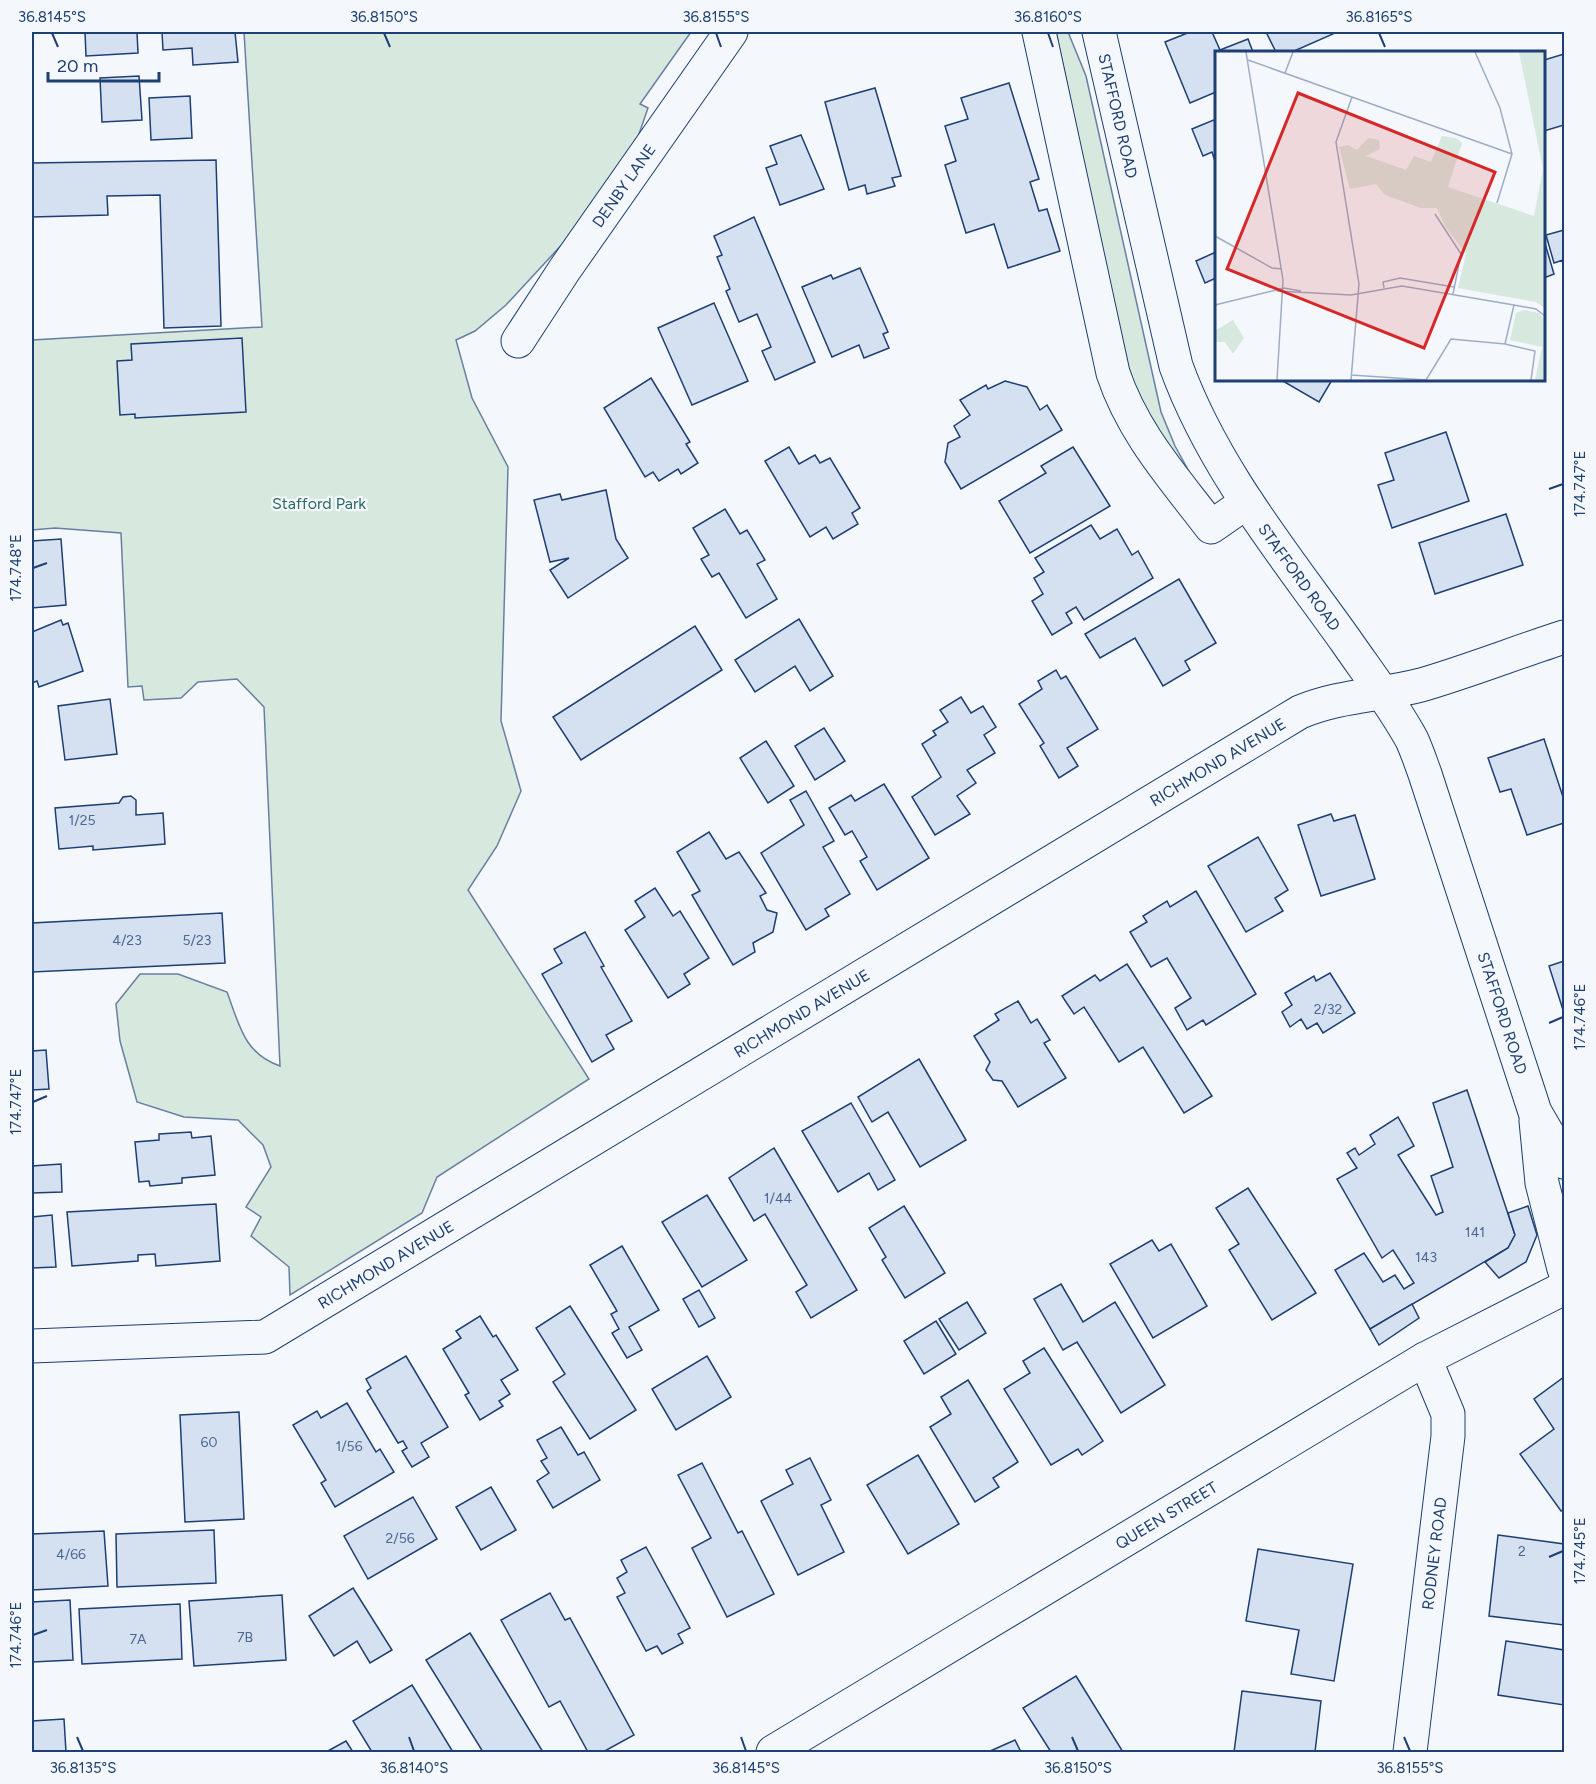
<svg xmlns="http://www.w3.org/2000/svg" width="1596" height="1784" font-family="Figtree,sans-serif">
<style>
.green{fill:#d7e8df;stroke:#687fa3;stroke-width:1.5}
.building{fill:#d5e0f0;stroke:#1d3f73;stroke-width:1.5}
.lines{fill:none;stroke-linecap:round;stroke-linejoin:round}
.minor-casing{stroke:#1d3f73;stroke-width:35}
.minor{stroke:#f4f7fb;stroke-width:33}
.ticks{fill:none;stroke:#1d3f73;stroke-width:2}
.labels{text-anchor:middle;stroke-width:4.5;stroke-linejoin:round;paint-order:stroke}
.number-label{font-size:14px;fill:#4b6792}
.street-label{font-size:16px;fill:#1d3f73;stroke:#f4f7fb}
.park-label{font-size:16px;fill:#2c6c60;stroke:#f4f7fb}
.inset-road{fill:none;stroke:#9eadc5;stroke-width:1.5}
.view{fill:#d62828;fill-opacity:0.15;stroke:#d62828;stroke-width:3}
.inset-edge{fill:none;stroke:#1d3f73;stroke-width:3}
.neatline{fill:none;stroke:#1d3f73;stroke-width:2}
.ticks-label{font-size:15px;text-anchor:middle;fill:#1d3f73}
</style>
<rect width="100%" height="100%" fill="#f4f7fb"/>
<g class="green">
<path d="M244 32H691L640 104 648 108 631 157 592 212 506 305 475 331 456 340 472 398 508 467 501 721 521 791 497 846 468 890 589 1079 437 1177 422 1213 290 1295 289 1267 251 1236 261 1217 246 1207 271 1167 263 1145 238 1120 184 1117 137 1102 120 1041 116 1004 140 974H178L227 992C239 1024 244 1054 280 1066L264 707 237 679 198 682 181 698 144 700 142 686 128 687 121 533 55 528 32 530V340L262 327Z"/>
<path d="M1056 32H1068L1086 76 1161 412 1175 446 1206 502 1138 419Z"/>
</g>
<g class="building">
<path d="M85 32H137L138 53 86 56Z"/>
<path d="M162 32H235L238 62 193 65 192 48 163 50Z"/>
<path d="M1190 32H1212L1220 50 1248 39 1253 52H1216V92L1190 103 1165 42Z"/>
<path d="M1266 32H1332L1333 34 1292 52H1276Z"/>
<path d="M1564 54V125L1544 131V60Z"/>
<path d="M139 76 142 120 102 122 100 78Z"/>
<path d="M1009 83 1039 179 1030 182 1039 211 1047 209 1060 251 1008 268 994 224 966 233 945 165 956 161 945 126 968 119 961 98Z"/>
<path d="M875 88 901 176 892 178 895 186 867 194 865 185 849 190 825 102Z"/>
<path d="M190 96 192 138 151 140 149 98Z"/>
<path d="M1216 119V164L1212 152 1203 156 1192 129Z"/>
<path d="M801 135 824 189 780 205 766 168 777 164 770 146Z"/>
<path d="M216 160 221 326 164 328 160 195 107 196 108 215 32 217V163Z"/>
<path d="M754 217 815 362 775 380 762 351 771 347 757 314 739 322 726 291 730 289 717 257 722 255 714 236Z"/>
<path d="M1564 230V264L1563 260 1554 263 1546 235Z"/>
<path d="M1544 240 1554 274 1544 278Z"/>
<path d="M1216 252V278L1205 283 1196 261Z"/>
<path d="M860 268 888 332 883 334 889 348 864 358 859 345 832 357 802 287 831 275 833 279Z"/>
<path d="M714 303 748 381 692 405 658 328Z"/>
<path d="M242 338 246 412 135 418V414L120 415 117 361 132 360 131 344Z"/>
<path d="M651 378 690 442 686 444 698 463 681 474 678 469 659 481 653 472 645 477 604 408Z"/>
<path d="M1281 380H1332L1319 402Z"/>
<path d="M1005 381 1027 387 1040 410 1047 405 1062 430 961 489 945 462 948 443 960 437 954 426 970 415 960 400 986 385 988 389Z"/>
<path d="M1446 432 1469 501 1392 528 1378 485 1394 480 1385 453Z"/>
<path d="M789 447 799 464 815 455 820 463 830 458 860 508 852 513 858 524 833 539 826 527 810 537 765 461Z"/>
<path d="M1073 447 1110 506 1030 553 999 501 1046 473 1041 466Z"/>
<path d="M606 490 616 539 628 558 568 598 550 570 569 558 550 562 534 500 560 494 562 500Z"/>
<path d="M725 509 740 534 747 530 765 560 757 564 777 599 746 618 719 573 712 577 701 559 709 555 693 528Z"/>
<path d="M1506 514 1523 565 1435 594 1419 543Z"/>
<path d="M1091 525 1100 539 1117 529 1132 555 1138 551 1153 578 1084 620 1076 607 1066 613 1072 623 1052 635 1032 601 1043 594 1034 578 1044 572 1035 558Z"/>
<path d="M61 539 66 605 32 608V541Z"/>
<path d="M1179 579 1216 643 1185 661 1190 670 1163 686 1135 638 1100 658 1085 634Z"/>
<path d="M799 619 833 676 810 691 795 666 755 692 735 660Z"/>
<path d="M61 620 63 625 68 623 83 671 39 687 37 681 32 683V632Z"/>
<path d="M695 626 722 670 581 760 553 717Z"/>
<path d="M1056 670 1061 679 1066 676 1098 729 1067 748 1078 766 1059 778 1040 746 1044 743 1019 704 1042 689 1038 681Z"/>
<path d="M961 697 971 713 983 706 996 727 984 735 995 753 967 770 976 783 957 796 970 814 935 835 912 797 941 777 922 744 936 735 933 731 948 722 940 710Z"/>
<path d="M110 699 117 754 65 760 58 706Z"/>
<path d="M824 728 845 761 815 780 795 746Z"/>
<path d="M1544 739 1564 800V823L1527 835 1511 789 1500 792 1488 758Z"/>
<path d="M766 741 794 786 768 803 740 758Z"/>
<path d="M884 784 929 858 877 890 860 861 867 857 852 831 845 835 829 808 851 795 855 801Z"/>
<path d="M806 791 834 841 823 847 850 894 825 909 829 916 806 930 761 853 804 825 790 800Z"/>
<path d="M131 796 136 800V815L163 813 165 844 93 850V846L59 849 55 808 119 803 123 797Z"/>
<path d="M1331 814 1334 821 1355 815 1375 879 1321 896 1298 825Z"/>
<path d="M709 832 726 859 739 852 766 893 760 896 767 910 777 913 773 932 753 943 755 952 733 965 692 895 700 891 677 852Z"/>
<path d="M1258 837 1288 890 1275 898 1283 911 1246 932 1208 866Z"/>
<path d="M655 888 673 916 680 911 709 958 684 974 690 984 668 998 625 930 645 917 635 901Z"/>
<path d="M1196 891 1256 994 1206 1025 1203 1020 1187 1030 1175 1008 1191 998 1167 958 1151 967 1130 932 1147 922 1143 916 1167 901 1170 907Z"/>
<path d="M222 913 225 963 32 972V923Z"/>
<path d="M585 932 604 966 601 967 632 1021 606 1035 614 1049 592 1062 542 974 562 963 554 949Z"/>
<path d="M1564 961V1013L1549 966Z"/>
<path d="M1127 964 1212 1096 1184 1113 1143 1047 1119 1062 1084 1007 1074 1014 1062 996 1095 975 1100 981Z"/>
<path d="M1330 973 1355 1013 1323 1033 1317 1023 1307 1029 1301 1019 1290 1027 1282 1012 1292 1005 1285 993 1314 976 1316 981Z"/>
<path d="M1018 1001 1031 1023 1037 1019 1050 1040 1044 1043 1066 1078 1018 1107 1002 1081 993 1080 986 1070 990 1062 974 1036 999 1020 995 1014Z"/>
<path d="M46 1050 49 1089 32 1090V1051Z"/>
<path d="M919 1059 966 1140 920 1167 888 1112 872 1122 858 1097Z"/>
<path d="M1467 1090 1515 1235 1508 1248 1370 1329 1335 1270 1364 1253 1383 1282 1395 1275 1404 1289 1414 1283 1393 1250 1382 1258 1337 1179 1357 1168 1347 1153 1355 1148 1359 1155 1375 1144 1370 1135 1398 1117 1414 1146 1398 1155 1436 1215 1443 1212 1431 1176 1453 1167 1433 1103Z"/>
<path d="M851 1103 895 1180 878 1190 869 1173 838 1192 802 1131Z"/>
<path d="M191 1132 192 1138 211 1136 215 1175 182 1178V1183L150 1186 149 1181 139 1182 135 1142 159 1140V1134Z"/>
<path d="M774 1148 857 1290 811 1318 796 1292 807 1285 765 1214 754 1221 729 1178Z"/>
<path d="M61 1164 62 1192 32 1193V1166Z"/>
<path d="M1248 1188 1316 1293 1272 1320 1229 1250 1239 1244 1216 1208Z"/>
<path d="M707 1195 747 1260 702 1287 662 1222Z"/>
<path d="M216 1204 220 1261 156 1266 155 1254 138 1255V1261L72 1266 67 1212Z"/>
<path d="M904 1206 945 1273 905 1298 882 1260 886 1257 869 1228Z"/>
<path d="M1528 1206 1537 1235 1526 1262 1499 1278 1485 1262 1508 1248 1515 1235 1508 1213Z"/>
<path d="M52 1215 56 1267 32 1268V1217Z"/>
<path d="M1152 1240 1159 1251 1171 1244 1207 1306 1153 1338 1110 1264Z"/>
<path d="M622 1246 659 1310 629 1327 642 1350 627 1358 612 1333 619 1329 611 1314 617 1311 590 1265Z"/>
<path d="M1061 1284 1083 1322 1115 1302 1165 1385 1121 1413 1077 1342 1063 1350 1034 1299Z"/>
<path d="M699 1290 715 1318 699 1327 683 1299Z"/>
<path d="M967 1302 986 1333 959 1350 939 1319Z"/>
<path d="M1412 1304 1419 1318 1379 1345 1370 1329Z"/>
<path d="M570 1306 636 1410 590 1439 553 1382 565 1374 536 1328Z"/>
<path d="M480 1316 493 1337 496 1335 518 1370 501 1380 510 1394 499 1401 503 1406 480 1420 465 1395 469 1393 443 1349 461 1338 456 1331Z"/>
<path d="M936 1321 956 1354 924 1374 904 1341Z"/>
<path d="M1044 1348 1103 1441 1082 1455 1078 1449 1051 1465 1004 1389 1030 1373 1023 1361Z"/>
<path d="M406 1356 448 1427 421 1443 429 1457 412 1467 402 1451 407 1448 403 1441 398 1443 367 1391 371 1388 366 1379Z"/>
<path d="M707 1356 731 1397 676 1430 652 1389Z"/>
<path d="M1564 1377V1509L1561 1511 1520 1454 1554 1429 1534 1399Z"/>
<path d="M968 1380 1018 1462 993 1478 999 1487 975 1502 930 1427 951 1414 941 1397Z"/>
<path d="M347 1403 376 1452 380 1449 394 1472 335 1507 321 1483 326 1480 293 1425 317 1411 321 1418Z"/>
<path d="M239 1412 244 1519 185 1522 180 1415Z"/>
<path d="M561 1427 578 1455 584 1452 600 1480 553 1508 537 1481 549 1473 541 1461 547 1458 537 1440Z"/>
<path d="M918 1455 959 1524 908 1554 867 1485Z"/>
<path d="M810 1458 831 1500 821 1505 844 1552 798 1575 761 1501 793 1484 786 1470Z"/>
<path d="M702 1463 738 1533 742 1531 774 1594 727 1617 692 1548 711 1538 678 1475Z"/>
<path d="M491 1487 516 1530 481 1550 456 1507Z"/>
<path d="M413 1497 437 1539 368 1579 344 1536Z"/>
<path d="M214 1530 216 1583 117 1587 116 1534Z"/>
<path d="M104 1531 108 1586 32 1590V1534Z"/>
<path d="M1498 1535 1564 1544V1625L1489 1616Z"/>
<path d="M646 1547 690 1628 678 1634 683 1643 662 1654 657 1646 646 1651 617 1597 625 1593 617 1578 627 1572 621 1560Z"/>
<path d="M1258 1549 1353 1564 1334 1681 1291 1674 1299 1630 1246 1621Z"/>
<path d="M353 1588 392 1650 370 1663 357 1641 334 1656 309 1616Z"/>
<path d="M550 1593 565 1620 570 1618 634 1735 603 1752H588L560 1701 549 1707 501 1620Z"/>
<path d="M282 1595 286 1660 194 1666 189 1601Z"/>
<path d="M70 1600 73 1660 32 1662V1602Z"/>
<path d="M180 1604 182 1659 82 1664 79 1609Z"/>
<path d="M470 1633 543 1752H483L426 1660Z"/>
<path d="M1506 1641 1564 1650V1705L1498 1695Z"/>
<path d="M1076 1676 1123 1752H1051L1023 1708Z"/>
<path d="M412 1685 453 1752H372L353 1721Z"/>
<path d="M1242 1691 1321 1701 1315 1752H1234Z"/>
<path d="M64 1719 66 1752H32V1721Z"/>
<path d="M1015 1740 1021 1752H988Z"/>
<path d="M346 1741 353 1752H326Z"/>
</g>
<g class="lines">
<defs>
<g id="minor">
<path d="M1039 32 1113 373C1133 433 1173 477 1211 527L1247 502"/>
<path id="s1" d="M1099 32 1176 366C1213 468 1284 554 1346 641 1368 673 1393 705 1412 740 1417 751 1421 763 1425 774L1535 1112 1564 1162"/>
<path id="s2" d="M518 341 565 269 731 32"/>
<path d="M1536 1121 1542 1183 1564 1269"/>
<path id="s3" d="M32 1346 265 1337 1300 712C1341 695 1379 696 1421 685 1469 671 1517 652 1564 637"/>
<path id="s4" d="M773 1752 1425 1359 1564 1288"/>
<path id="s5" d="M1410 1752 1448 1436V1414L1425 1359"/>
</g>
</defs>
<use href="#minor" class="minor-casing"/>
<use href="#minor" class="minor"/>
</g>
<path class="ticks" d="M52 33 58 47M384 33 390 47M716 33 721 47M1048 33 1053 47M1379 33 1385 47M1549 489 1563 484M33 568 47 563M1549 1023 1563 1017M33 1102 47 1096M1549 1557 1563 1551M33 1635 47 1630M77 1737 83 1751M409 1737 414 1751M741 1737 746 1751M1072 1737 1078 1751M1404 1737 1410 1751"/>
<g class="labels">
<g class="number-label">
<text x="82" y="825">1/25</text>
<text x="127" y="945">4/23</text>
<text x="197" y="945">5/23</text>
<text x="1328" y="1014">2/32</text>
<text x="778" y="1203">1/44</text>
<text x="1475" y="1237">141</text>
<text x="1426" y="1262">143</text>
<text x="209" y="1447">60</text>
<text x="349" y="1451">1/56</text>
<text x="400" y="1543">2/56</text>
<text x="1522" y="1556">2</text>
<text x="71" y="1559">4/66</text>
<text x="245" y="1642">7B</text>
<text x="138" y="1644">7A</text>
</g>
<g class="street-label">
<text dy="6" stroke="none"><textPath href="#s1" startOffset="86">STAFFORD ROAD</textPath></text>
<text dy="6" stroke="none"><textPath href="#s2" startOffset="188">DENBY LANE</textPath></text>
<text dy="6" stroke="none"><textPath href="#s1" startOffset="588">STAFFORD ROAD</textPath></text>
<text dy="6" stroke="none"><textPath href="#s3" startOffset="1346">RICHMOND AVENUE</textPath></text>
<text dy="6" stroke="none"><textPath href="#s3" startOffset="860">RICHMOND AVENUE</textPath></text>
<text dy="6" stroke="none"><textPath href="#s1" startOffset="1074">STAFFORD ROAD</textPath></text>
<text dy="6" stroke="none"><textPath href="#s3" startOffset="374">RICHMOND AVENUE</textPath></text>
<text dy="6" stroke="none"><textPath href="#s4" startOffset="459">QUEEN STREET</textPath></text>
<text dy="6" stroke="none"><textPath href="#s5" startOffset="200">RODNEY ROAD</textPath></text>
</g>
<g class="park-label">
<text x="319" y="509">Stafford Park</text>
</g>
</g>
<g transform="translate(1215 51)">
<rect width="330" height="330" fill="#f4f7fb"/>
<path d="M304 1H330V257L321 251 243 237 251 203 231 177 222 157H206L170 144 161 133 135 138 124 96 133 94 142 99 153 87 164 89 165 98 151 105 191 119 199 105 216 111 227 85 241 87 247 92 233 136 319 165 328 118ZM309 259 324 262 330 269V329H320L327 296 295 289 301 262ZM18 269 29 287 18 303 10 291H0L1 279Z" fill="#d7e8df"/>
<path class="inset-road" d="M31 1 68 229 62 329M260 1 285 57 297 103 282 152M33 9 297 103M70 22 78 1M220 163 246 203 238 243M0 185 57 217 67 218M169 237 168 231 185 227 239 236M62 240 136 244 187 235 299 254M0 254 69 237 86 240M299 254 321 258 330 265M290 293 320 300 316 329M136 324 211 329M136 329 144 233 121 91 137 46M211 329 236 288 290 293 299 254"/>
<path class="view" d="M83 42 280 121 209 297 12 218Z"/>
<rect width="330" height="330" class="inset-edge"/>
</g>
<rect width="1596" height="1784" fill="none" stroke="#f4f7fb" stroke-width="66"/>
<path d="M48 72v9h111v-9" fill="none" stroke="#1d3f73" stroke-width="3"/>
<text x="57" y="72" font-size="18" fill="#1d3f73" stroke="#f4f7fb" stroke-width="4.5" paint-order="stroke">20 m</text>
<rect x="33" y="33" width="1530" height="1718" class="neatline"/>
<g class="ticks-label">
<text x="52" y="22">36.8145°S</text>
<text x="384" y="22">36.8150°S</text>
<text x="716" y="22">36.8155°S</text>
<text x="1048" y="22">36.8160°S</text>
<text x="1379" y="22">36.8165°S</text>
<text transform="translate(1580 484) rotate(-90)" y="5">174.747°E</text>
<text transform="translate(16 568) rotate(-90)" y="5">174.748°E</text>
<text transform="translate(1580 1017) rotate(-90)" y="5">174.746°E</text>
<text transform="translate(16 1102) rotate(-90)" y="5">174.747°E</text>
<text transform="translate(1580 1551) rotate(-90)" y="5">174.745°E</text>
<text transform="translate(16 1635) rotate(-90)" y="5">174.746°E</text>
<text x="83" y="1773">36.8135°S</text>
<text x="414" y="1773">36.8140°S</text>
<text x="746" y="1773">36.8145°S</text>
<text x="1078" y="1773">36.8150°S</text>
<text x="1410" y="1773">36.8155°S</text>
</g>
</svg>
